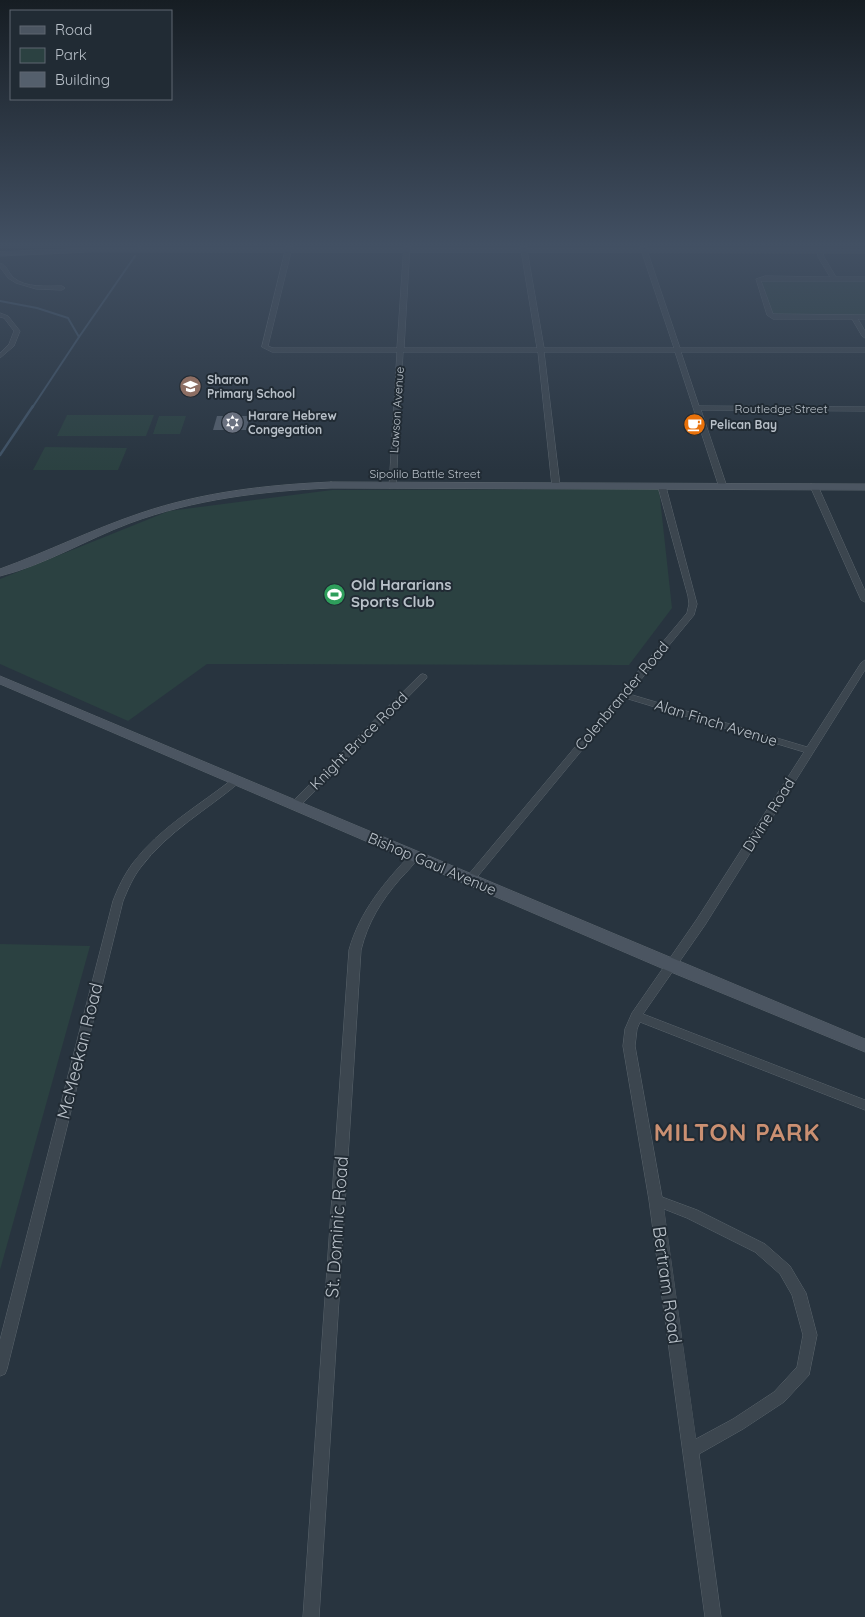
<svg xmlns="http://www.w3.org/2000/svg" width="865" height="1617" font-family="Quicksand,sans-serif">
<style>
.green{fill:#2b4141}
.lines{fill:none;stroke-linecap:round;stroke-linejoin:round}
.stream-far1{stroke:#405366;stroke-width:2}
.stream{stroke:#405366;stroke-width:2.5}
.building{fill:#545f6c}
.minor-casing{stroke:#5a646c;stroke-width:1}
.secondary-casing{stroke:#5a646c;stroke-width:1}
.minor{fill:#3c464f;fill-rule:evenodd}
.secondary{fill:#4b5561;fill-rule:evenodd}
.labels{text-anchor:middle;stroke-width:4;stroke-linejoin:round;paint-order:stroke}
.far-poi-label{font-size:12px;font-weight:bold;fill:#b9c1c9;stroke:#212b34;text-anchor:start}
.far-street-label{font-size:12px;fill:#b9c1c9;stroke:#212b34}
.poi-label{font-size:15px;font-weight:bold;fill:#b9c1c9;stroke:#212b34;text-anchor:start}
.street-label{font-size:15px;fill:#b9c1c9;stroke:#212b34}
.near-street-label{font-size:18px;fill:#b9c1c9;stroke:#212b34}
.near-district-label{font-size:24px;font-weight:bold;letter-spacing:1px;fill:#cb9072;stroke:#212b34}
</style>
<rect width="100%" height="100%" fill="#28343f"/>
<g class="green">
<path d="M700 244H865V245L701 246Z"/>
<path d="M759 278 865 279V317H774Z"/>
<path d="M67 415H154L146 436H57Z"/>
<path d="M159 416H186L180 434H153Z"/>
<path d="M45 447 127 448 118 470H33Z"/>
<path d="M659 489 672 608 629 665 207 664 128 721 0 664V579L169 511 332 490Z"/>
<path d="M0 944 90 946 0 1270Z"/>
</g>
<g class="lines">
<g class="stream-far1">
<path d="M139 247 141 244"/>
<path d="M0 301 37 308 68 318 79 337 32 408"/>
<path d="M79 337 135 256"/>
</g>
<path class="stream" d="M0 455 33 406"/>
</g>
<path class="building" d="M217 416H250L246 430H213Z"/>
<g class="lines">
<defs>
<g id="minor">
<path d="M287 244H293L268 346 273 348H397L404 244H410L404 348H537L520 244H526L544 348H674L639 244H645L680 348H865V352H681L699 406 865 407V411L701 410 727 487 723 489 719 487 675 352H544L560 486 556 488 552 486 538 352H403L396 486 389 488 397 352H272L262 347Z"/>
<path d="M820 250 823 252 824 257 836 277H865V281H761L773 314 865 315V319H858L865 331V338L862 336 852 319H773L767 315 756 279 765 276 830 277 818 257 817 252Z"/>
<path d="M0 263C8 266 8 273 14 278 26 288 47 286 62 286L65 288 62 290 36 289 16 283 8 278 0 267Z"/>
<path d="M0 313 8 316 20 331 14 346 0 358V353L9 344 14 331 4 318 0 317Z"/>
<path d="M811 484 818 486 865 591V602L861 600 810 486Z"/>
<path d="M659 485 666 487 697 604 694 615 629 694 807 747 861 663 865 660V670L705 925 643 1014 865 1100V1110L640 1022 637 1029 635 1046 662 1197 697 1210 765 1244 790 1266 806 1293 817 1335 809 1375 784 1402 743 1429 699 1454 721 1617H705L649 1200 623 1046 625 1029 632 1013 697 919 804 752 625 698 473 882H465L464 880 687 613 689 604 688 596 658 487ZM664 1209 687 1218 755 1252 780 1274 792 1295 803 1335 797 1367 774 1392 733 1419 696 1439Z"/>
<path d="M423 674 426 675 427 677 426 679 299 807H291L290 805 291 803 420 675Z"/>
<path d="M237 777 240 778 242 780 240 782C208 809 167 832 141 867 133 877 128 889 123 901L7 1369 5 1374 0 1376V1340L113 901C118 888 124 875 133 863 159 828 200 805 234 778Z"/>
<path d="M415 853 420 856C414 864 407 872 400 879 381 901 368 922 361 950L319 1617H303L349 950C360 911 384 883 411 854Z"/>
</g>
<g id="secondary">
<path d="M89 248 865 249V253L89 252 0 256V252Z"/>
<path d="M331 482 865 484V490L331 488C262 491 195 499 130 523 87 539 45 565 0 576V569C47 552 93 529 141 513 203 492 266 485 331 482Z"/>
<path d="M0 676 865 1039V1052L666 970 0 684Z"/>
</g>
</defs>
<use href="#minor" class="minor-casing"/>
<use href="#secondary" class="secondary-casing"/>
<use href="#minor" class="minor"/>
<use href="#secondary" class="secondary"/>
</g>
<linearGradient id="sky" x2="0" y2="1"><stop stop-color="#161d23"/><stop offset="0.52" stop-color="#425063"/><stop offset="1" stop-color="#425063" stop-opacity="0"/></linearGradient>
<rect width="865" height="471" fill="url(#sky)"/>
<defs>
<symbol id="school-disc" viewBox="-11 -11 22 22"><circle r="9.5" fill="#8d6e63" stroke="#212b34"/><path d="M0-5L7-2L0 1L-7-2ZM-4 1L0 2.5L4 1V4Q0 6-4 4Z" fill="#fff"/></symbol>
<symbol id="synagogue-disc" viewBox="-11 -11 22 22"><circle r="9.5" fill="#6b7280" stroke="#212b34"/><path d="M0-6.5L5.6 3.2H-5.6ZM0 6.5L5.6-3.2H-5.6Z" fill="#fff"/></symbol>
<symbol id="cafe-disc" viewBox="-11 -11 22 22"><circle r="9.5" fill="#e8710a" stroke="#212b34"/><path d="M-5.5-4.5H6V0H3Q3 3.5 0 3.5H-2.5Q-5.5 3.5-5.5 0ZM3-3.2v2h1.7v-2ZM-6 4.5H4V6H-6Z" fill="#fff"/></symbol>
<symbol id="stadium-disc" viewBox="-11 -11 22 22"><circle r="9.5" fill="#2e9e5b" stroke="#212b34"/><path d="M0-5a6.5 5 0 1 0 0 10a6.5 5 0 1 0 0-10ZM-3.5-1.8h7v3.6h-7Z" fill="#fff"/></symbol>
</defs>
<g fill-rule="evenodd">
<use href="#school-disc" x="178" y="374" width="25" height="25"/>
<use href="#synagogue-disc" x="220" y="410" width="25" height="25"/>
<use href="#cafe-disc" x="682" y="412" width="25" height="25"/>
<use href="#stadium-disc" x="322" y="582" width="25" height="25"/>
</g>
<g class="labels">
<g class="far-poi-label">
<text x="207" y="384">Sharon<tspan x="207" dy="14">Primary School</tspan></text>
<text x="248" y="420">Harare Hebrew<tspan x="248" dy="14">Congegation</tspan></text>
<text x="710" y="429">Pelican Bay</text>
</g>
<g class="far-street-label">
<text x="781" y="413">Routledge Street</text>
<text transform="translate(397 410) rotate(-86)" y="4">Lawson Avenue</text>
<text x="425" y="478">Sipolilo Battle Street</text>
</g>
<g class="poi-label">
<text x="351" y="590">Old Hararians<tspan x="351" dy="17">Sports Club</tspan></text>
</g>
<g class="street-label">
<text transform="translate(622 696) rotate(-50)" y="5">Colenbrander Road</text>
<text transform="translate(716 723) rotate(17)" y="5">Alan Finch Avenue</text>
<text transform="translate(359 741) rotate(-45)" y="5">Knight Bruce Road</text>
<text transform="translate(769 815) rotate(-58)" y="5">Divine Road</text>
<text transform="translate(432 864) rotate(23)" y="5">Bishop Gaul Avenue</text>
</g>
<g class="near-street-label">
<text transform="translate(80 1051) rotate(-76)" y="6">McMeekan Road</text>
<text transform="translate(337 1227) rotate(-86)" y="6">St. Dominic Road</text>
<text transform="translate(667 1285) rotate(82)" y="6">Bertram Road</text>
</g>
<g class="near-district-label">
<text x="737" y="1141">MILTON PARK</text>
</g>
</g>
<rect x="10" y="10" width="162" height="90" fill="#212b34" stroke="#5e6770"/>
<rect x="20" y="26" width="25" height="8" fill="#4b5561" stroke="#5e6770"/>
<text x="55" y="35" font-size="15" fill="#b9c1c9">Road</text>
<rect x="20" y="48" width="25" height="15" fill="#2b4141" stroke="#5e6770"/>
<text x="55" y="60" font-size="15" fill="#b9c1c9">Park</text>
<rect x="20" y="72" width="25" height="15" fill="#545f6c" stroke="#5e6770"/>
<text x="55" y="85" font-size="15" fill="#b9c1c9">Building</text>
</svg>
